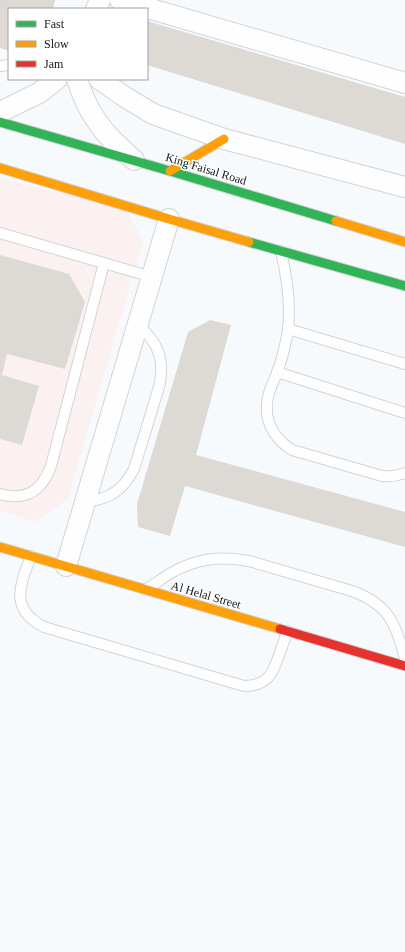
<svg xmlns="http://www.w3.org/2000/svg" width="405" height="952" font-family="'Times New Roman',serif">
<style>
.commercial{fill:#fbf1f1}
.building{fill:#ddd9d5}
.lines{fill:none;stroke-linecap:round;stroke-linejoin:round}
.lane-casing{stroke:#d2d4d5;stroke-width:12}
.street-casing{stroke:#d2d4d5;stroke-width:22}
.fast-casing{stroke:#d2d4d5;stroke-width:11}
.slow-casing{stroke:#d2d4d5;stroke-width:11}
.jam-casing{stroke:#d2d4d5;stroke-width:11}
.lane{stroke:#fefeff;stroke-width:10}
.street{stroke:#fefeff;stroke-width:20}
.fast{stroke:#30b455;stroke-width:9}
.slow{stroke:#ff9f0a;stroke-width:9}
.jam{stroke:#e5322d;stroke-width:9}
.labels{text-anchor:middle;stroke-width:3;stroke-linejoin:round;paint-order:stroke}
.street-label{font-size:12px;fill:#121415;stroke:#fff}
</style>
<rect width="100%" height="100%" fill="#f7fafd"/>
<path class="commercial" d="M0 178 127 209 143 241 68 499 35 522 0 511Z"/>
<g class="building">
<path d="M0 0H55L53 9H9V51L0 48Z"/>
<path d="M147 21 405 97V144L147 65Z"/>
<path d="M0 255 69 274 85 302 65 369 7 354 2 375 39 386 22 445 0 439Z"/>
<path d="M210 320 231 325 196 455 405 512V547L185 486 170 536 138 527 137 504 188 332Z"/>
</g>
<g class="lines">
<defs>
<g id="lane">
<path d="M0 66 9 65"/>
<path d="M0 233 152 277"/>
<path d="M281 251C287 277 291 302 288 329 286 344 282 359 277 373 274 380 271 387 269 393 262 418 272 437 292 450L382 476C390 477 397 476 405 473"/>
<path d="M288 329 405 364"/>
<path d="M277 372 405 413"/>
<path d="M0 494C26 501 42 491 51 466L104 263"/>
<path d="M86 501C109 500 123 490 134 469L159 387C165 360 159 343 138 325"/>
<path d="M31 556C20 585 9 609 44 627L244 686C267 686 273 674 279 655 282 647 285 639 287 631"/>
<path d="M147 589C155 584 162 578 171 573 197 558 220 556 249 561L352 591C388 604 396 623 405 659"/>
</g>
<g id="street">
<path d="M120 0 405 83"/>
<path d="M96 9 100 0"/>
<path d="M77 79C82 95 88 110 99 124 108 138 122 149 134 160"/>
<path d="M99 79 125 97 153 114 224 139 405 187"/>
<path d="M0 112 39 93 57 79"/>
<path d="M66 566 169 219"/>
</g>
<g id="fast">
<path d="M0 122 170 171 336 221"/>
<path d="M249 242 405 286"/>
</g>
<g id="slow">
<path d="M0 168 169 219 249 242"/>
<path d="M170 171 224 139"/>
<path d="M336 221 405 242"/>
<path d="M0 547 280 629"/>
</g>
<path id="jam" d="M280 629 405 666"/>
</defs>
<use href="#lane" class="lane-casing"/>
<use href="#street" class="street-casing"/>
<use href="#fast" class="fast-casing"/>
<use href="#slow" class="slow-casing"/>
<use href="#jam" class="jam-casing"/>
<use href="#lane" class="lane"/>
<use href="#street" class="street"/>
<use href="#fast" class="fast"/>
<use href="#slow" class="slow"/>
<use href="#jam" class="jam"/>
</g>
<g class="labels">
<g class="street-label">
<text transform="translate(206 169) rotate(17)" y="4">King Faisal Road</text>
<text transform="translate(206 595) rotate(16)" y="4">Al Helal Street</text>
</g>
</g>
<rect x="8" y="8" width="140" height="72" fill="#ffffff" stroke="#a0a1a1"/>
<rect x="16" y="21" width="20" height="6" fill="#30b455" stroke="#a0a1a1"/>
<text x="44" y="28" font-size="12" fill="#121415">Fast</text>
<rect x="16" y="41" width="20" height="6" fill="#ff9f0a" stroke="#a0a1a1"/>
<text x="44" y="48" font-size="12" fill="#121415">Slow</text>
<rect x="16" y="61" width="20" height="6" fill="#e5322d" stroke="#a0a1a1"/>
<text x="44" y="68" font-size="12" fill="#121415">Jam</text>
</svg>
